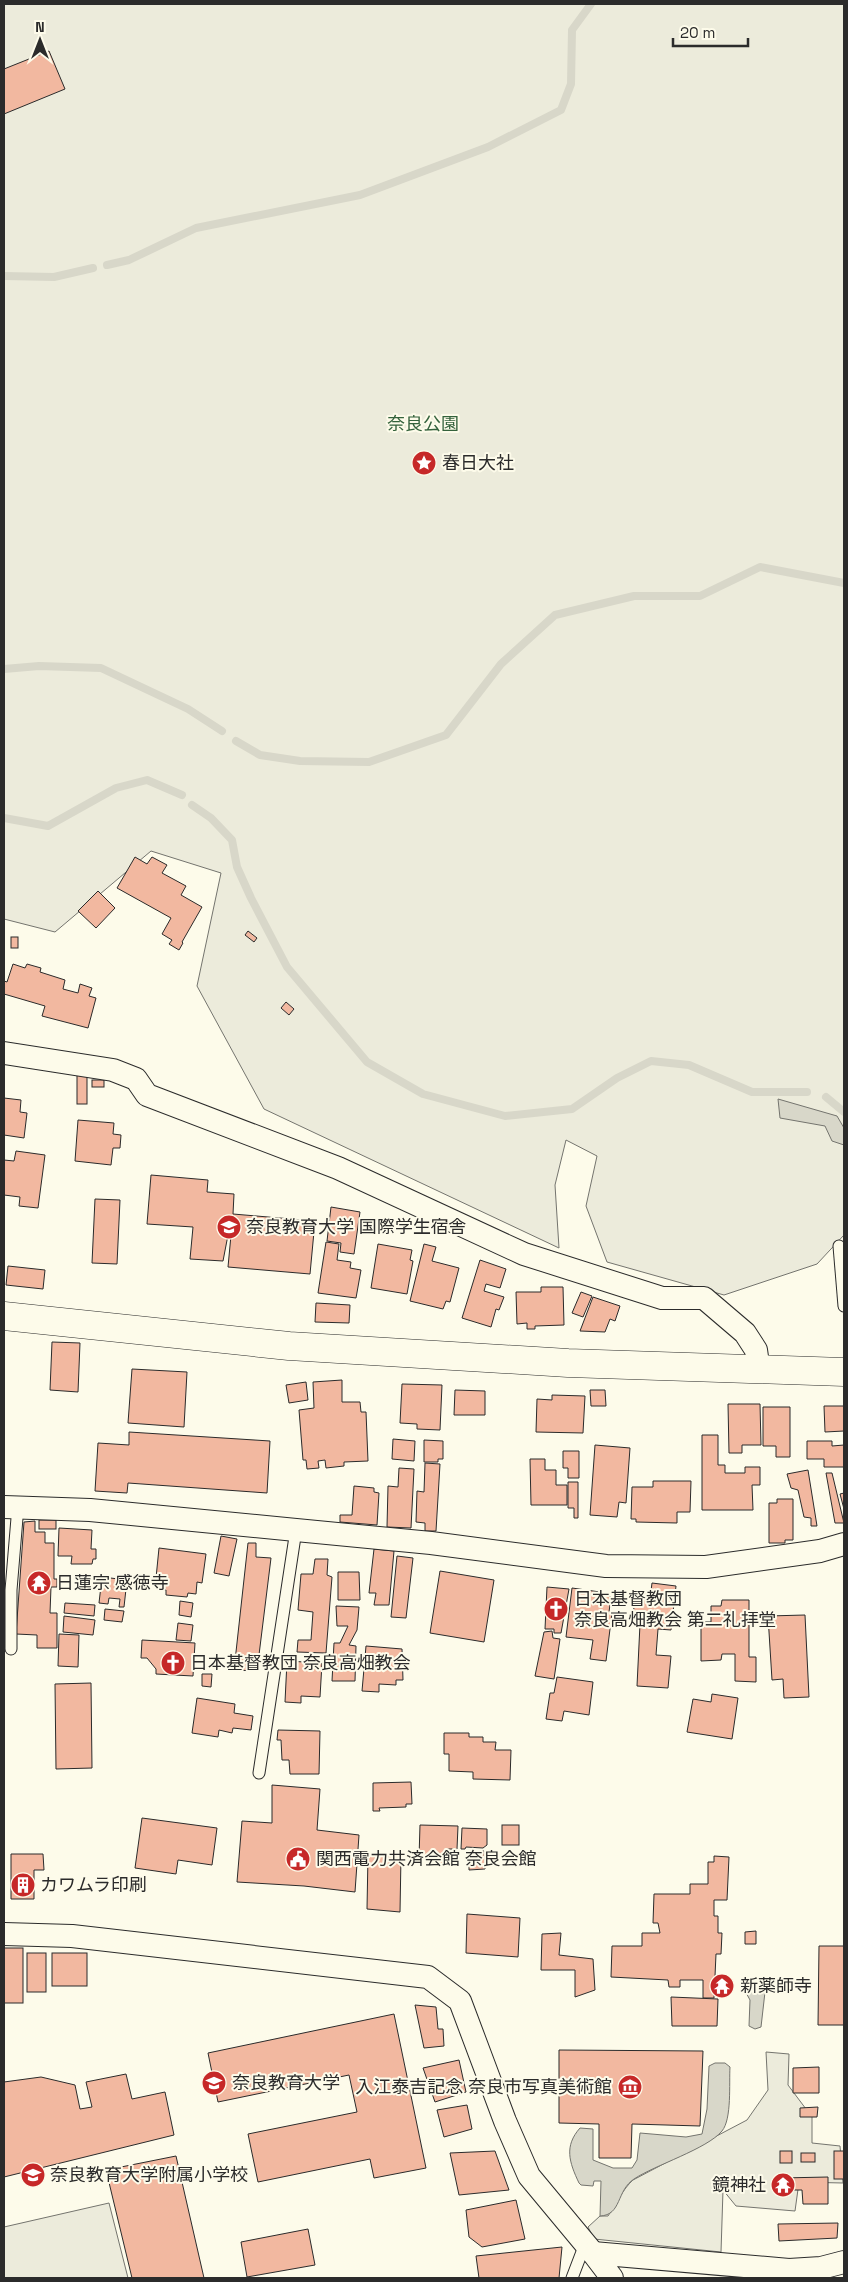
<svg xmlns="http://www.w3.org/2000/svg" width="848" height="2282" font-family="'Space Grotesk','Noto Sans JP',sans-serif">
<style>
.green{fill:#ecebdb;stroke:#74746e}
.water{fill:#d8d7c9;stroke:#74746e}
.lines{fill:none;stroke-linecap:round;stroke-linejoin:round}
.stream{stroke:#d8d7c9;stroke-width:8}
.building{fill:#f2b8a0;stroke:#2b2b2b}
.lane-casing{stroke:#2b2b2b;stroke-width:13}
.street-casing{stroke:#2b2b2b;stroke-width:24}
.secondary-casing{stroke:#2b2b2b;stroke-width:29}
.lane{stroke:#fdfbea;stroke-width:11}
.street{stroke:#fdfbea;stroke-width:22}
.secondary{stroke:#fdfbea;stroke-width:28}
.labels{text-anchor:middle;stroke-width:4;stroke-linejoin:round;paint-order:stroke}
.park-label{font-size:18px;fill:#34623c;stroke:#fdfbea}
.poi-label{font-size:18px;fill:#2b2b2b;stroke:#fdfbea;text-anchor:start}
</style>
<rect width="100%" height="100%" fill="#fdfbea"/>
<g class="green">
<path d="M4 4H844V1235L817 1264 724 1295 607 1262 586 1206 597 1156 566 1140 555 1185 559 1248 264 1109 197 986 221 873 151 851 55 932 4 919Z"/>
<path d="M766 2052 789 2054 788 2085 812 2117V2143L840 2146 843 2183 799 2182 795 2211 736 2206 723 2190 721 2252 594 2239 588 2227 600 2216H608C617 2203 622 2190 633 2180L747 2120 768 2090Z"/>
<path d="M109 2203 128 2278H4V2227Z"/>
</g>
<g class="water">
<path d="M778 1099 837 1116 844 1128V1145L832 1141 825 1126 780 1118Z"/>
<path d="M748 1980 760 1982 765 1992 761 2027 755 2029 749 2026 750 2000 744 1989 745 1981Z"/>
<path d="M715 2063H725L730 2067C729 2083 732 2119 722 2131 707 2149 655 2165 634 2179 616 2191 622 2215 600 2216L601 2181H594L593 2186 581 2185 579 2183C569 2162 564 2146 580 2128L593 2129V2160L613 2168H632L637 2160 640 2133 686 2137 702 2134 707 2109 709 2066Z"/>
</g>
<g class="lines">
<g class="stream">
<path d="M107 265 129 260 196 228 360 195 488 147 561 110 571 84 572 30 591 4"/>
<path d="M4 276 54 277 93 268"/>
<path d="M4 669 39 666 101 668 188 709 222 731"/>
<path d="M236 741 260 755 300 761 369 762 446 735 501 664 555 615 634 596H700L760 567 844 583"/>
<path d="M192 805 211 818 232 840 237 867 251 898 287 967 367 1062 423 1094 505 1116 572 1109 617 1078 651 1061 689 1065 752 1092H807"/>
<path d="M4 818 48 826 116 788 147 780 182 795"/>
<path d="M826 1097 844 1112"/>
</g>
</g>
<g class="building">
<path d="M49 51 65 89 4 114V69Z"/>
<path d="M135 857 147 864 152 857 167 865 162 873 186 886 181 895 202 907 182 942 183 943 179 950 169 944 172 940 162 934 171 918 117 888Z"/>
<path d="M98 891 115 908 96 928 78 911Z"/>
<path d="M248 931 257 938 254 942 245 935Z"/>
<rect x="11" y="937" width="7" height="11"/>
<path d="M13 964 25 968 27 964 41 968 40 972 65 980 63 989 78 993 80 984 92 988 89 996 96 998 88 1028 42 1016 45 1006 4 994V981L7 982Z"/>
<path d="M286 1002 294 1009 289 1015 281 1008Z"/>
<rect x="77" y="1075" width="10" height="29"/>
<rect x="92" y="1080" width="12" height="7"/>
<path d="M4 1098 21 1100 20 1112 27 1113 24 1138 4 1135Z"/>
<path d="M78 1120 114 1123 113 1134 121 1135 120 1148H113L111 1165 75 1161Z"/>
<path d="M16 1151 45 1155 38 1208 19 1206 20 1197 4 1195V1160L14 1161Z"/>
<path d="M151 1175 208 1180 207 1192 234 1194 233 1214 315 1221 310 1274 228 1267 231 1235H228L223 1261 190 1259 193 1227 147 1224Z"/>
<path d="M95 1199 120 1200 117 1264 92 1263Z"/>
<path d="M331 1207 360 1212 354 1254 340 1252 341 1243 327 1241Z"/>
<path d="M326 1242 339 1244 337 1260 351 1262 350 1268 361 1270 356 1298 318 1293Z"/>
<path d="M378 1244 412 1250 410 1260 413 1261 407 1294 371 1288Z"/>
<path d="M424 1244 436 1247 432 1261 459 1268 450 1302 446 1301 443 1309 410 1301Z"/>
<path d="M480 1260 506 1269 500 1288 486 1284 484 1291 504 1297 499 1310 496 1309 491 1327 462 1318Z"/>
<path d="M8 1266 45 1270 43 1289 6 1285Z"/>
<path d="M541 1287H563L564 1325 535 1326V1329H527V1323L517 1324 516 1292H541Z"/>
<path d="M581 1292 592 1296 583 1317 572 1313Z"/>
<path d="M593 1297 620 1306 615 1321 610 1319 605 1332 580 1331Z"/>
<path d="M316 1303 350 1305 349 1323 315 1322Z"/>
<path d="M52 1342 80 1343 78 1392 50 1390Z"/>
<path d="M132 1369 187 1372 184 1427 128 1423Z"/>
<path d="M342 1380V1402H360L361 1412H366L368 1461 344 1462V1466L326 1468 325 1460 318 1461 319 1468 307 1469 306 1460H303L299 1410 314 1408 313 1382Z"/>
<path d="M306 1382 308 1400 289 1403 286 1385Z"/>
<path d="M402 1384 442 1385 440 1430 417 1429V1424L400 1423Z"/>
<path d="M455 1390 485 1391V1415H454Z"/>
<path d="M590 1390H605L606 1406H591Z"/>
<path d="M552 1395 585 1396 583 1433 536 1432 537 1399 552 1400Z"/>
<path d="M728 1404H760L761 1445H742V1453H729Z"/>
<path d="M824 1406H844V1431L825 1432Z"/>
<path d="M763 1407H790V1457H776V1446H763Z"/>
<path d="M129 1432 270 1441 267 1493 128 1483 127 1493 95 1491 98 1443 129 1445Z"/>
<path d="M702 1435H718V1465H725V1473H745V1467H760V1485H752L753 1510H702Z"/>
<path d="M393 1439 415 1441 414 1461 392 1459Z"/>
<path d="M424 1440 443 1441V1459H438V1462H424Z"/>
<path d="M807 1441H832V1446L844 1445V1467H824V1459H807Z"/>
<path d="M595 1445 630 1448 626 1503 619 1502 617 1517 590 1515Z"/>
<path d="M563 1451H579V1478H568V1468H563Z"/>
<path d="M530 1459H545V1470H556V1485H567V1505H531Z"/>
<path d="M425 1463 440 1464 436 1531H425V1523L416 1522 417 1491 424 1492Z"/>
<path d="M399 1468 414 1469 411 1528 387 1527 388 1486 398 1487Z"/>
<path d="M808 1470 817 1526H811V1518L804 1517 798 1490 791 1488 787 1474Z"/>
<path d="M826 1473H832L844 1523H835Z"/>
<path d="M653 1481H691L690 1512H677V1523L636 1522V1519H631L632 1487H653Z"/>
<path d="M568 1482H578V1518H574V1508H568Z"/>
<path d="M354 1486 374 1488V1492L379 1493 377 1525 340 1522V1515H352Z"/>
<path d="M844 1493V1509L840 1494Z"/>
<path d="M777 1499H793V1540H785V1543H769V1503H777Z"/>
<rect x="39" y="1520" width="17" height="9"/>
<path d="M35 1521V1532H45V1543H54V1579H57V1587H51L50 1613H57V1648H37V1635L16 1634 24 1522Z"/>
<path d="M59 1528 92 1530 91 1549H96V1559H93L92 1564H71L72 1556H58Z"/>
<path d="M221 1536 237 1539 229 1576 214 1573Z"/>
<path d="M248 1543H256V1557L271 1558 257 1671 234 1670Z"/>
<path d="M159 1548 206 1554 202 1583 197 1582 196 1594 188 1593 187 1597 166 1595V1590L155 1588Z"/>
<path d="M374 1549 394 1551 389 1605H374L376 1593H369Z"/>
<path d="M397 1556 413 1558 406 1618 391 1617Z"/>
<path d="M315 1559H328L327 1575 332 1577 326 1653 297 1652 298 1640H311L313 1612 298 1610 301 1574H313Z"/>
<path d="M440 1571 494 1580 484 1642 430 1633Z"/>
<path d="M338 1572H359L360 1600H338Z"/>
<path d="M102 1577 127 1580 124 1607H119L120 1599 109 1598 108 1604 99 1603Z"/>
<path d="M652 1583 676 1586 671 1630 658 1629 656 1655 671 1656 668 1688 637 1686 640 1624H632L636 1590 651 1591Z"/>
<path d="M547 1587 569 1589 561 1633H554V1629H545Z"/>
<path d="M572 1588 600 1592V1595L611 1597 609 1612 612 1613 606 1661 590 1659 593 1640 566 1637Z"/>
<path d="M722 1600H749V1657H756V1682L735 1681V1654H722L721 1660 701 1661V1622H711V1606H721Z"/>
<path d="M180 1601 193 1603 191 1617 179 1615Z"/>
<path d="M65 1603 95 1605 94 1616 64 1613Z"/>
<path d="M336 1606 359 1607 357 1630 349 1645 356 1646 355 1681H332L334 1643H340L348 1626H337Z"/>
<path d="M105 1609 124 1611 122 1622 104 1620Z"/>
<path d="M805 1615 809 1697 784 1698 783 1679 772 1680 768 1616Z"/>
<path d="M64 1616 95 1620 93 1635 63 1632Z"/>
<path d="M178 1623 193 1625 191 1641 176 1640Z"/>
<path d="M552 1631 553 1638 560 1639 554 1679 535 1676 544 1632Z"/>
<path d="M59 1634 79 1635 78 1667 58 1666Z"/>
<path d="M142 1640 195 1643 193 1676 156 1674V1669L147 1658H141Z"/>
<path d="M366 1646 402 1649 403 1680H396V1685L379 1684V1692L362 1691Z"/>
<path d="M287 1661 322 1663 320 1697 301 1696V1703L285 1702Z"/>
<path d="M202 1674H212L211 1687 202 1686Z"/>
<path d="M557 1677 593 1682 589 1715 564 1711 562 1721 546 1719 550 1693H554Z"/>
<path d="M91 1683 92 1768 56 1769 55 1684Z"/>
<path d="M712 1694 738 1698 732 1739 687 1732 693 1699 711 1702Z"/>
<path d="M197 1698 235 1704 234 1713 253 1716 251 1730 233 1728 232 1733 219 1730 218 1737 192 1733Z"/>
<path d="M278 1730 320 1731 319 1774H290L289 1760H282L281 1740H277Z"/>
<path d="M444 1733H469V1737H483V1742H496L495 1750H511L510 1780 473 1779V1772L449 1771V1754H444Z"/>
<path d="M411 1782 412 1804H406V1807L379 1808 380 1811H373V1783Z"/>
<path d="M272 1785 320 1789 317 1830 359 1835 355 1892 304 1886 237 1882 242 1821 272 1823Z"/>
<path d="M142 1818 217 1828 212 1865 178 1860 176 1874 135 1868Z"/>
<path d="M420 1825 458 1826 457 1849H447V1861H443V1865H435V1858H419Z"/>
<rect x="502" y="1825" width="17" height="20"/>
<path d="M462 1828 487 1829V1845L483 1848 466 1847 465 1849H461Z"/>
<path d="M469 1851H484L485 1869 469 1870Z"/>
<path d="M11 1854H43L44 1870H34V1899H11Z"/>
<path d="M368 1855 401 1856 400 1912 367 1909Z"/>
<path d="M714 1856 729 1857 727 1900H714V1916H718V1933H722L721 1954H716L714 1998H703V1980H680V1987H669L668 1980 611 1977 612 1946H642V1933H660L658 1923H653L654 1894H690V1884H708V1862H714Z"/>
<path d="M467 1914 520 1918 518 1957 466 1953Z"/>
<path d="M756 1931V1944H745V1932Z"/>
<path d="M561 1933 559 1955 593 1959 595 1990 575 1997V1970H541L542 1934Z"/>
<path d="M819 1946H844V2025H818Z"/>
<rect x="4" y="1948" width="19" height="55"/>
<rect x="27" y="1953" width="19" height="39"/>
<rect x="52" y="1953" width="35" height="33"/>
<path d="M671 1997 718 1999 717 2026H672Z"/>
<path d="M415 2005 436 2007 438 2029H443L444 2046 424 2048Z"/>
<path d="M394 2014 426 2168 374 2178 370 2159 258 2182 248 2134 357 2112 349 2075 218 2102 208 2053Z"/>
<path d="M559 2050 703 2051 700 2126 632 2124 631 2158H599V2124L559 2123Z"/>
<path d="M459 2060 466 2092 435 2102 423 2068Z"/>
<path d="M819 2067V2093H793V2068Z"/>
<path d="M126 2074 132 2099 165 2092 174 2135 4 2177V2082L41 2077 75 2085 80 2109 92 2107 86 2082Z"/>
<path d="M467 2105 472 2129 444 2137 437 2110Z"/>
<path d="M818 2107 817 2117H800V2108Z"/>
<path d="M495 2151 509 2190 459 2195 450 2153Z"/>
<rect x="780" y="2151" width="12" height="12"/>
<rect x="834" y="2151" width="10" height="28"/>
<rect x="801" y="2153" width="14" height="9"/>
<path d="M176 2156 204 2278H132L106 2170Z"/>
<path d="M828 2177V2204H803L802 2190H781V2178Z"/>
<path d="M516 2200 525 2239 482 2247 469 2237 466 2210Z"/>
<path d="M838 2223 837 2238 779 2241 778 2224Z"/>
<path d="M308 2229 315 2265 247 2277 241 2242Z"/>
<path d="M562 2247 559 2278H479L476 2256Z"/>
</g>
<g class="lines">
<defs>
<g id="lane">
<path d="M839 1246 844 1306"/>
<path d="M11 1649V1590L18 1506"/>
<path d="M259 1773 296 1530"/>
<path d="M572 2278 585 2244"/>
</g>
<g id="street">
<path d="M4 1053 113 1070 136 1079 147 1095 338 1168 524 1254 662 1298H704L745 1333 756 1350 759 1371"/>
<path d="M4 1507 90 1510 296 1530 431 1543 606 1566 706 1567 820 1551 844 1544"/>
<path d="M4 1934 72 1936 428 1977 460 2001 505 2121 529 2176 593 2253"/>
<path d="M612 2278 593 2253 789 2270 821 2268 844 2262"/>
</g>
<path id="secondary" d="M4 1316 289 1346 568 1363 844 1372"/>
</defs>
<use href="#lane" class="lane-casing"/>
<use href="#street" class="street-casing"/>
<use href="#secondary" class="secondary-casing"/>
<use href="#lane" class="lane"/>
<use href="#street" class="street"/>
<use href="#secondary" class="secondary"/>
</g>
<defs>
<symbol id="sight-disc" viewBox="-11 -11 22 22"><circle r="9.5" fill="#c62828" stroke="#fdfbea"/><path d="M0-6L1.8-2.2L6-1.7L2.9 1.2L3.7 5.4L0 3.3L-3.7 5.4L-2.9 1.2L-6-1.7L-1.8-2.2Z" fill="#fff"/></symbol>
<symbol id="university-disc" viewBox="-11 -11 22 22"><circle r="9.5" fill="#c62828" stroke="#fdfbea"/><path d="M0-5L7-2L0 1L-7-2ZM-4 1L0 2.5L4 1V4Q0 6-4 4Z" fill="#fff"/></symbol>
<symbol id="temple-disc" viewBox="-11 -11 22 22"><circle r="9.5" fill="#c62828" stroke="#fdfbea"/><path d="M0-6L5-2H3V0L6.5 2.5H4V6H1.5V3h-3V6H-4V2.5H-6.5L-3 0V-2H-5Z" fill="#fff"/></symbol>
<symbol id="church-disc" viewBox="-11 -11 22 22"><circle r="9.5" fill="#c62828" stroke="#fdfbea"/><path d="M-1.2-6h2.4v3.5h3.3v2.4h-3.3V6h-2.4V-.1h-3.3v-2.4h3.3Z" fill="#fff"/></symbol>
<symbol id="civic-disc" viewBox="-11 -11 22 22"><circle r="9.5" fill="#c62828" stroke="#fdfbea"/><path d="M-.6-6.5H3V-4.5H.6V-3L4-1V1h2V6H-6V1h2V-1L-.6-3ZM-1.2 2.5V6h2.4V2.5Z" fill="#fff"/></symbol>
<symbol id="building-disc" viewBox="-11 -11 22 22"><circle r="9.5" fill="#c62828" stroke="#fdfbea"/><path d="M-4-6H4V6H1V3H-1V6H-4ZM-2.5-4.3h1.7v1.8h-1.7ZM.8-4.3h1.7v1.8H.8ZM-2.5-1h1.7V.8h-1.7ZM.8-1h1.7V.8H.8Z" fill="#fff"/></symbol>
<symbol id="museum-disc" viewBox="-11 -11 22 22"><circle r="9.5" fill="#c62828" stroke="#fdfbea"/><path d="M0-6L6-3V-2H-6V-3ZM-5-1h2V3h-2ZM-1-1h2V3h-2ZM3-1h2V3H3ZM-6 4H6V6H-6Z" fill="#fff"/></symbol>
<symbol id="school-disc" viewBox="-11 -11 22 22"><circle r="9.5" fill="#c62828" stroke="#fdfbea"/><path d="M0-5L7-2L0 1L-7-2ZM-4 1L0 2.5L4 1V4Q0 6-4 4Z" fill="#fff"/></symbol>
</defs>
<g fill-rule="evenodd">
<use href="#sight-disc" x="410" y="449" width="28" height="28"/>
<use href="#university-disc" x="215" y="1213" width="28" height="28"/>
<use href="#temple-disc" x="25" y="1569" width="28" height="28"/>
<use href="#church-disc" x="542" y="1595" width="28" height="28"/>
<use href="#church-disc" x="159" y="1649" width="28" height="28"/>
<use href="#civic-disc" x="284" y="1845" width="28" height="28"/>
<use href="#building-disc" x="9" y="1871" width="28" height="28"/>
<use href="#temple-disc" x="708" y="1972" width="28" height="28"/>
<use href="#university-disc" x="200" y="2069" width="28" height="28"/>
<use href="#museum-disc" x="616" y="2073" width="28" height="28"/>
<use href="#school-disc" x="19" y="2161" width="28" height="28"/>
<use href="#temple-disc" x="769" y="2171" width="28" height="28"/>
</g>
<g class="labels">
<g class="park-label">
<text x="423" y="430">奈良公園</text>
</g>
<g class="poi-label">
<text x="442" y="469">春日大社</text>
<text x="246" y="1233">奈良教育大学 国際学生宿舎</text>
<text x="56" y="1589">日蓮宗 感徳寺</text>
<text x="574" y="1605">日本基督教団<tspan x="574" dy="21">奈良高畑教会 第二礼拝堂</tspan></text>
<text x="190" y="1669">日本基督教団 奈良高畑教会</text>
<text x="316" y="1865">関西電力共済会館 奈良会館</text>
<text x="40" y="1891">カワムラ印刷</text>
<text x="740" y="1992">新薬師寺</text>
<text x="232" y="2089">奈良教育大学</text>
<text x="612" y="2093" text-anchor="end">入江泰吉記念 奈良市写真美術館</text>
<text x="50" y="2181">奈良教育大学附属小学校</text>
<text x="766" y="2191" text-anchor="end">鏡神社</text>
</g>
</g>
<rect width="848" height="2282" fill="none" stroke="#2b2b2b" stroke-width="10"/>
<g transform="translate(40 40)" stroke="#fdfbea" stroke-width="4" paint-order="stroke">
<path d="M0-4L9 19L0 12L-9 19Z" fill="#2b2b2b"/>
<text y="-8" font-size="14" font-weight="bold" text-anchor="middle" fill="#2b2b2b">N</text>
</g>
<path d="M673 38v8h75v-8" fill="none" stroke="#2b2b2b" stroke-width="2.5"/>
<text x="680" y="38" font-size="15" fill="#2b2b2b" stroke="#fdfbea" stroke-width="4" paint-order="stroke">20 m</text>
</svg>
